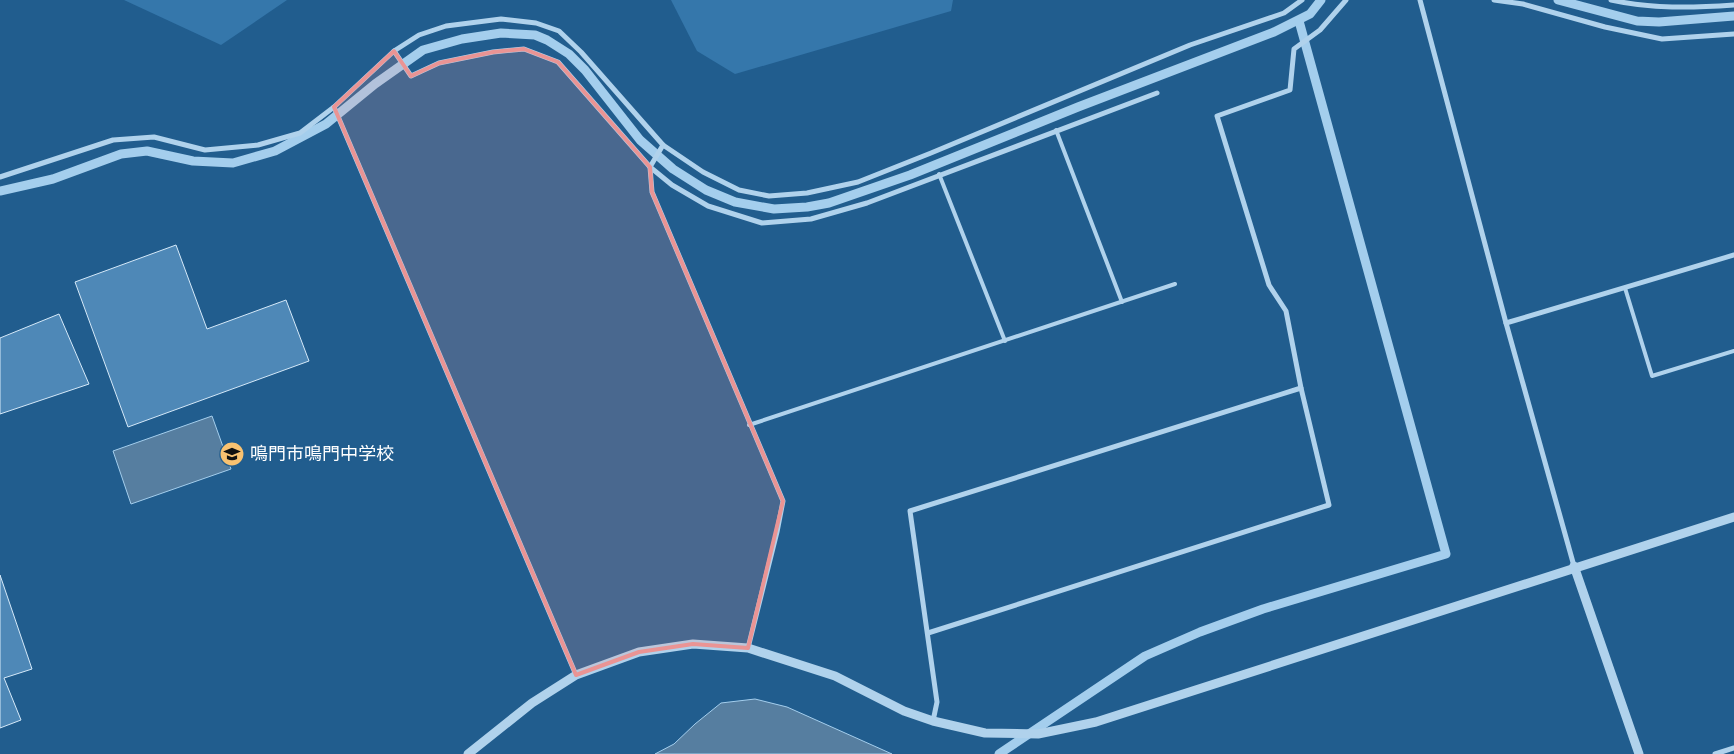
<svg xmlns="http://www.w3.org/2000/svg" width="1734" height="754" font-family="'PT Sans','Noto Sans JP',sans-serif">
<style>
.green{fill:#3577ab}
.water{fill:#567ea0;stroke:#a4ceed}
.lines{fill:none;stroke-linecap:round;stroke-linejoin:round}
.stream{stroke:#a4ceed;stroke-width:9}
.building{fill:#4e88b7;stroke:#d5e9f9}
.service{stroke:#b0d2ec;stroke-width:4}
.minor{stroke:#b0d2ec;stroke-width:5}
.tertiary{stroke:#b0d2ec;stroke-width:9}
.marked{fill:#ea9494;fill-opacity:0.2;stroke:#ea9494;stroke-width:4;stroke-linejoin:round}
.labels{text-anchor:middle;stroke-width:4.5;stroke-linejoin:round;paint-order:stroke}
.poi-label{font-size:18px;fill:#fff;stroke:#215d8e;text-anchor:start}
</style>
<rect width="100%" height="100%" fill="#215d8e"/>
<g class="green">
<path d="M124 0H287L221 45Z"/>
<path d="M671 0H953L951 11 735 74 697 51Z"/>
</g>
<g class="water">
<path d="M212 416 231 469 131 504 113 451Z"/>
<path d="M755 699 787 707 892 754H655L674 744 695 724 721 703Z"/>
</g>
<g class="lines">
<g class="stream">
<path d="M1558 0 1637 21 1659 22 1734 16"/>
<path d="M0 191 53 179 121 154 147 151 193 161 233 163 275 151 326 124 375 84 423 50 462 39 501 33 535 35 547 40 569 54 585 70 640 140 673 169 706 190 735 202 774 209 807 207 829 203 910 175 1078 107 1274 32 1310 14 1321 0"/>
<path d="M999 754 1145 656 1200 632 1263 609 1446 554 1299 21"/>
</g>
</g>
<g class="building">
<path d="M176 245 207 329 286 300 309 361 128 427 75 282Z"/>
<path d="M59 314 89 384 0 414V338Z"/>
<path d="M0 575 32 669 4 678 21 720 0 728Z"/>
</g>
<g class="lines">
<g class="service">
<path d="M1056 130 1122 302"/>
<path d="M939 174 1005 341"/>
<path d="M1625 288 1652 376 1734 351"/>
<path d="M749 425 1175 284"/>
</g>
<g class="minor">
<path d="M1420 0 1506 323 1574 566"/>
<path d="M1494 0 1523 4 1605 27 1662 39 1734 34"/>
<path d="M1611 0C1652 9 1692 8 1734 5"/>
<path d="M394 51 411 76 439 63 493 52 524 49 558 62 650 167 672 185 708 206 762 223 811 219 867 203 1157 93"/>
<path d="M334 107 576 675"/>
<path d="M663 145 650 167 652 192 783 501 777 532 748 648"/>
<path d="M0 177 113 140 154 137 205 150 258 145 300 133 334 107 394 51 419 35 446 26 501 19 536 23 559 31 581 52 663 145 703 172 739 190 769 196 807 193 858 182 931 153 1190 45 1284 13 1302 0"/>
<path d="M1506 323 1734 255"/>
<path d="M928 633 1329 505 1301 388"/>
<path d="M933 721 937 702 910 511 1301 388 1286 311 1269 285 1217 116 1290 90 1294 49 1320 30 1346 0"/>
<path d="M1715 754 1734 748"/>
</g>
<g class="tertiary">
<path d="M1574 566 1639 754"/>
<path d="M468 754 532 703 576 675 639 652 693 644 748 648 835 676 904 711 933 721 985 733 1038 734 1096 722 1734 517"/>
</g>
</g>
<path class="marked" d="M524 49 558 62 650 167 652 192 783 501 748 648 693 644 639 652 576 675 334 107 394 51 411 76 439 63 493 52Z"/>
<defs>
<symbol id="school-disc" viewBox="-11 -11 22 22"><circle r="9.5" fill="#f9c271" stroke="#215d8e"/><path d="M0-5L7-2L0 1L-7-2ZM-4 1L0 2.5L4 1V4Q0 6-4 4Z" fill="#111"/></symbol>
</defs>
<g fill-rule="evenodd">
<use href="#school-disc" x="218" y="440" width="28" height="28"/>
</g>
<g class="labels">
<g class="poi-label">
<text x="250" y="460">鳴門市鳴門中学校</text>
</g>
</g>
</svg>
